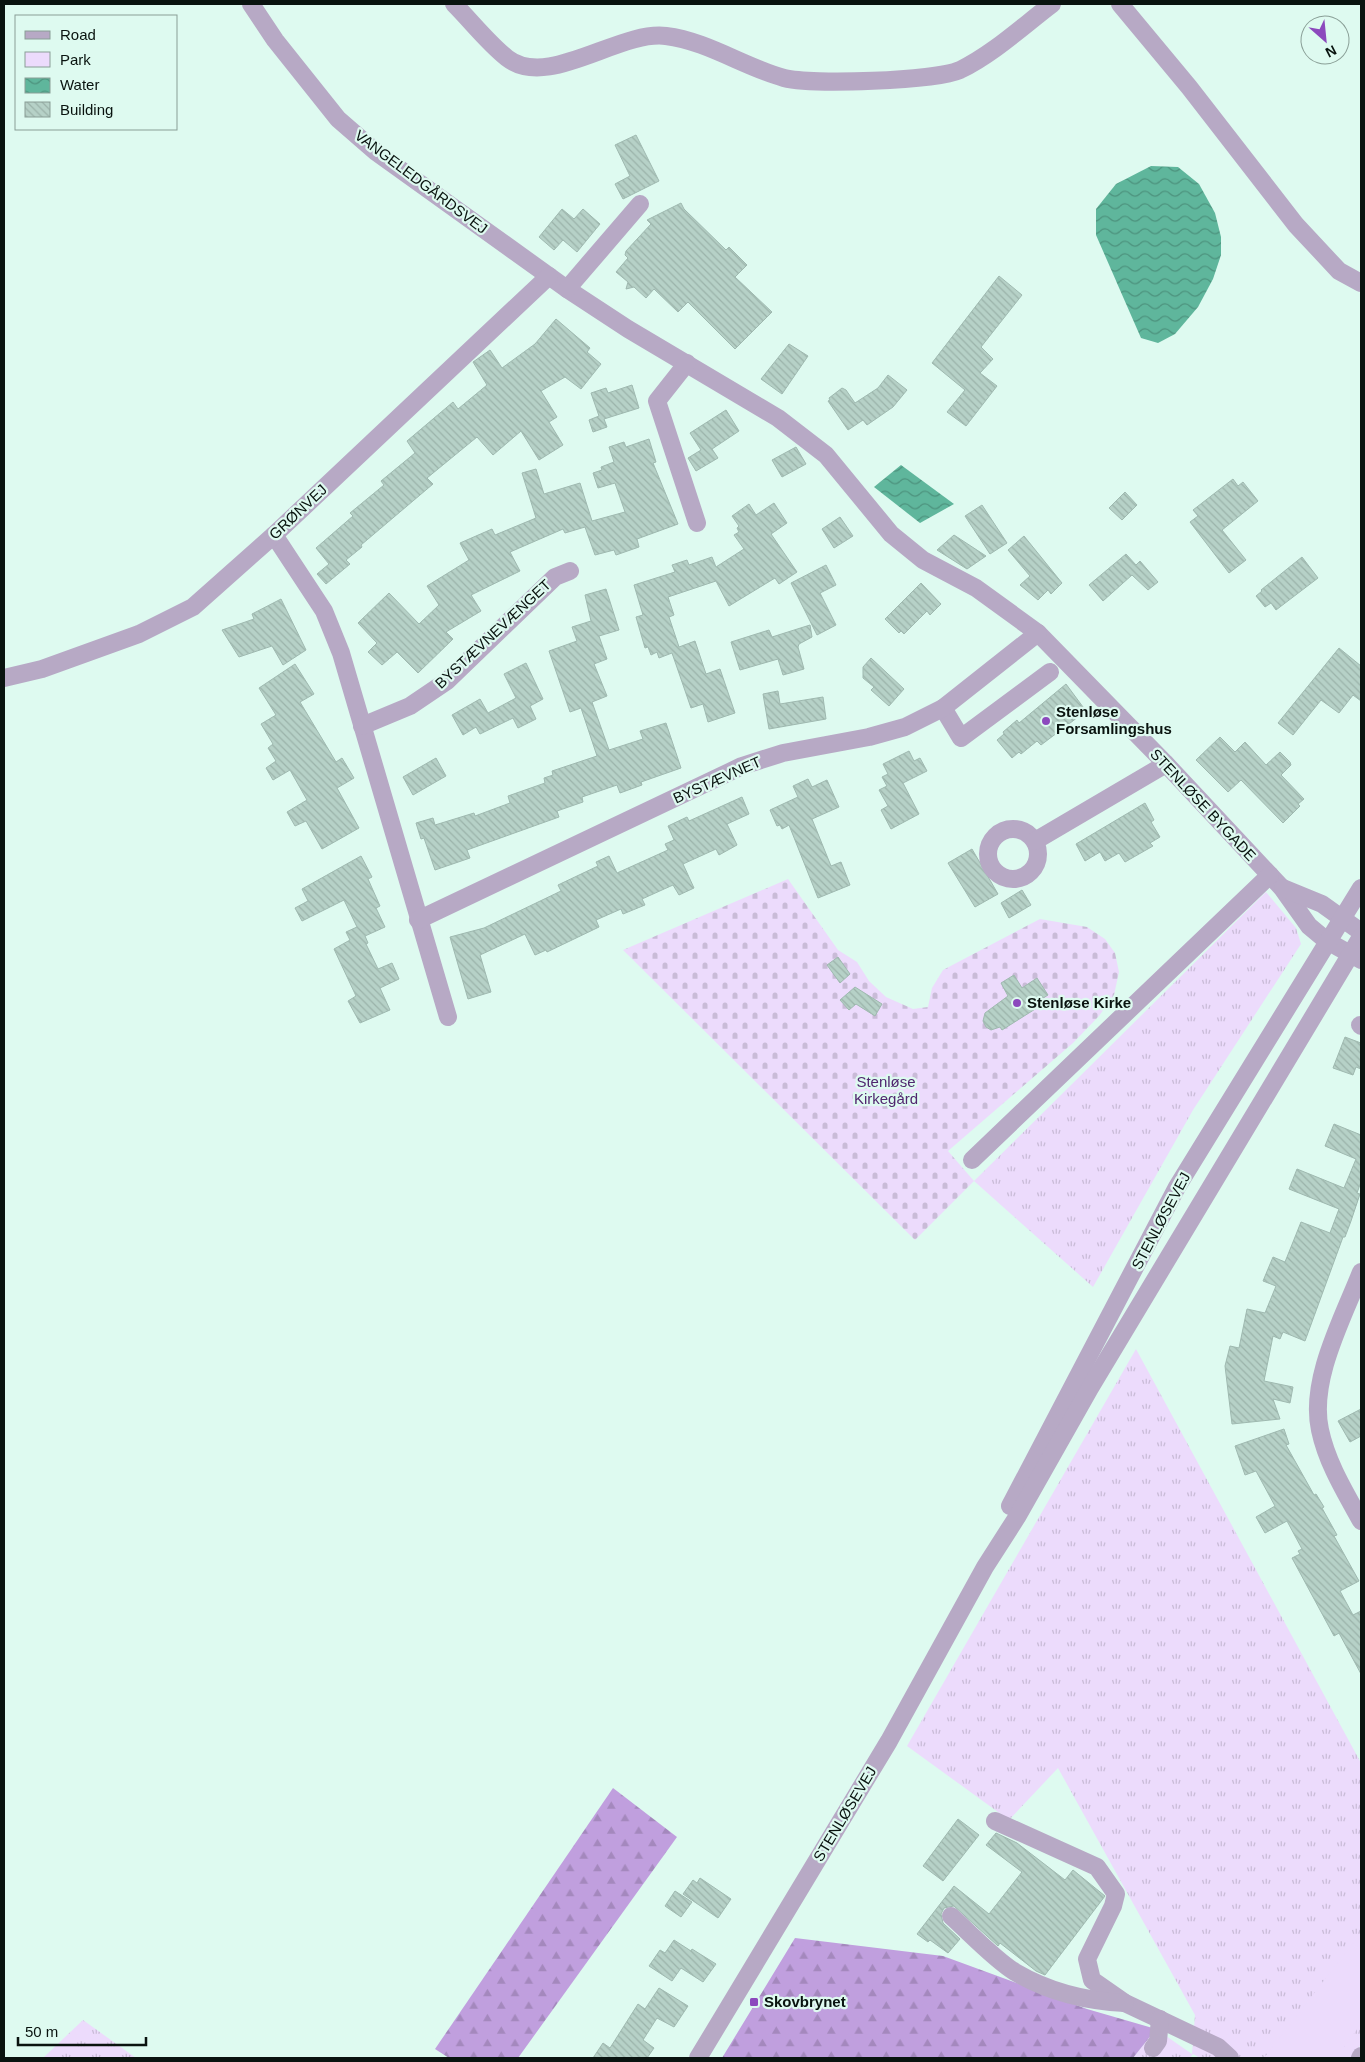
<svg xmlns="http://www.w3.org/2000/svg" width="1365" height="2062" font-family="Helvetica,sans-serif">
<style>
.grass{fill:url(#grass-tufts)}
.forest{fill:url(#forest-firs)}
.cemetery{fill:url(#cemetery-stones)}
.green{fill:#ecdbfc}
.water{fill:url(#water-waves)}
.building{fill:url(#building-back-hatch);stroke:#9fb9b0}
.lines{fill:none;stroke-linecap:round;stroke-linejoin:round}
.minor{stroke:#b7a9c5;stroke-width:18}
.poi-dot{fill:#8c49bd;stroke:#defaf0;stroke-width:2}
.labels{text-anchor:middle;stroke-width:4.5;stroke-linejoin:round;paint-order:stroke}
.street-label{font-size:15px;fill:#09130f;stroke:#defaf0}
.poi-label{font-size:15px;font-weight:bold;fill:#09130f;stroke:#defaf0;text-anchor:start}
.park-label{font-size:15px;fill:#50266f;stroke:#defaf0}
</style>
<defs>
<pattern id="grass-tufts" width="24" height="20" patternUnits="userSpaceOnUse" patternTransform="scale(1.25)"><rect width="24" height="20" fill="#ecdbfc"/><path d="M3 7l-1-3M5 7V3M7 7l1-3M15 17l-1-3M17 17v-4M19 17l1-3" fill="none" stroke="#c9bbd7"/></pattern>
<pattern id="forest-firs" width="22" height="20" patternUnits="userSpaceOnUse" patternTransform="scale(1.25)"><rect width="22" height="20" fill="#c09fde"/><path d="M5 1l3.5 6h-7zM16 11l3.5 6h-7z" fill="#a488bd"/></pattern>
<pattern id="cemetery-stones" width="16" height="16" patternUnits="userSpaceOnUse" patternTransform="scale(1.25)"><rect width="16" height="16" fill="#ecdbfc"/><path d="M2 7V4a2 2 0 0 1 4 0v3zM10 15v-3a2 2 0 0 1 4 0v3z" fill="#c9bbd7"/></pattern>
<pattern id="water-waves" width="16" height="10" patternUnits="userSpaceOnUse" patternTransform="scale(1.25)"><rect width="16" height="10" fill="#5fb69c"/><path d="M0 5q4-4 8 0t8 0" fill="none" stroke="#4d937e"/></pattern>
<pattern id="building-back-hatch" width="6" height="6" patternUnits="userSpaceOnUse" patternTransform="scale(1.25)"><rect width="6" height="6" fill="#b6d1c7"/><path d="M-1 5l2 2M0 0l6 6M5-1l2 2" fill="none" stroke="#9bb3aa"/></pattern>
</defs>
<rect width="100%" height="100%" fill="#defaf0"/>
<g class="grass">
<path d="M1266 892 1296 928 1301 944 1193 1110 1093 1287 974 1181Z"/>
<path d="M1136 1349 1361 1763V2044L1353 2058H1200L1193 2054 1190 2058H1133L1156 2029 1192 2054 1195 2015 1058 1768 1009 1820 907 1746Z"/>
<path d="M83 2020 136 2058H43Z"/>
</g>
<g class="forest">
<path d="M613 1788 677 1837 518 2058H449L435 2049Z"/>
<path d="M795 1938 943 1956 1087 2009 1156 2029 1133 2058H722Z"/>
</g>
<path class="cemetery" d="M788 879 838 950 857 962 869 981 886 997 913 1009 928 1007 932 988 943 970 1040 919 1087 927 1105 939 1115 953 1119 972 1114 995 1099 1016 1073 1043 948 1151 974 1181 915 1240 623 950Z"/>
<path class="green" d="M1353 1943 1361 1949V2024L1336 2058H1264Z"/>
<g class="water">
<path d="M1151 166 1178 167 1199 184 1215 213 1221 237V255L1213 279 1198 307 1175 334 1158 343 1141 338 1096 235V209L1116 184Z"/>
<path d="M901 465 954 504 920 523 874 487Z"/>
</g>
<g class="building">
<path d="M636 135 659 181 623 199 615 184 630 176 615 145Z"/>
<path d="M681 203 684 209 726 250 729 247 747 265 735 277 772 312 735 349 688 302 678 312 654 289 646 298 634 287 626 289 628 282 616 272 628 258 625 255 626 251 651 224 647 220Z"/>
<path d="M562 209 574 219 583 209 600 224 577 252 563 240 554 250 539 237Z"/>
<path d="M999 276 1022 295 981 347 993 359 980 373 997 386 966 426 947 412 965 390 932 363Z"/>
<path d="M556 319 590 348 587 352 601 364 581 389 565 377 541 391 557 417 549 422 563 445 539 460 521 431 493 455 477 437 427 478 433 484 361 545 362 547 346 560 350 564 326 584 317 574 329 564 316 548 353 516 350 513 384 485 381 481 415 453 407 441 453 402 458 409 487 385 473 362 490 350 502 368 535 344Z"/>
<path d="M789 344 808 356 782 394 761 379Z"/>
<path d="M888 375 907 390 893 407 867 425 863 420 848 430 828 401 830 400 829 398 842 388 846 390 855 403 878 388Z"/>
<path d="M632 385 639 408 604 419 607 427 593 432 589 420 599 416 591 393 606 388 608 393Z"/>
<path d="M726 410 739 431 712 449 718 458 696 471 688 458 701 450 690 433Z"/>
<path d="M649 439 656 462 653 463 678 524 637 539 639 547 616 555 614 550 595 555 585 527 565 533 563 529 510 552 520 571 471 595 481 611 446 632 453 639 418 673 397 652 382 665 368 652 377 643 358 623 389 593 419 624 439 605 427 586 469 560 460 543 492 529 495 535 536 518 522 473 536 469 544 494 580 483 592 521 625 512 615 483 598 488 593 473 602 470 601 467 614 462 609 447 624 442 626 447Z"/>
<path d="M796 447 806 464 782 477 772 460Z"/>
<path d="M1233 479 1238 486 1243 482 1258 501 1222 530 1246 560 1229 573 1190 522 1198 516 1193 510Z"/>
<path d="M1125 492 1137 505 1122 520 1109 508Z"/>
<path d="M774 503 787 523 771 534 797 572 779 584 775 578 729 606 716 581 668 597 674 615 669 617 679 647 695 641 706 674 720 669 735 713 708 722 703 704 691 708 672 653 659 658 657 652 651 655 648 647 645 648 636 617 643 615 634 585 675 572 672 565 687 560 689 565 712 557 716 567 744 549 734 535 739 532 737 528 739 526 732 516 749 504 756 515Z"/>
<path d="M982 505 1007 543 990 554 965 516Z"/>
<path d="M840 517 853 536 834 548 822 529Z"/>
<path d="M954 535 986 556 967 569 937 550Z"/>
<path d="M1024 536 1062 583 1051 594 1048 590 1038 600 1020 585 1030 576 1008 550Z"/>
<path d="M1126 554 1136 565 1140 561 1158 582 1148 590 1132 575 1103 601 1089 585Z"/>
<path d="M1302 557 1318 578 1276 610 1271 603 1265 607 1256 596 1262 591 1261 590Z"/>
<path d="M826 565 836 585 820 593 836 625 817 635 791 583Z"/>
<path d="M921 583 941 604 930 615 927 611 904 634 901 631 899 633 885 619Z"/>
<path d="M606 589 619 630 599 636 607 659 594 664 607 696 592 702 609 750 643 739 640 731 666 723 681 768 641 782 642 785 620 793 617 785 582 797 583 802 557 811 559 817 467 850 470 858 435 870 424 838 421 839 416 823 433 818 435 825 474 813 475 816 510 803 508 796 545 783 544 778 553 775 552 771 597 756 581 708 570 712 549 651 577 641 572 627 591 621 585 595Z"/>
<path d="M281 599 306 650 283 665 272 646 239 657 222 630 254 619 252 614Z"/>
<path d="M810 625 812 637 799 644 798 647 804 669 783 675 778 659 740 670 731 642 769 630 772 637Z"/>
<path d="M1339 648 1361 666V701L1353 695 1339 713 1321 700 1293 735 1278 723Z"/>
<path d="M871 658 904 689 889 706 871 690 874 687 863 678V667Z"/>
<path d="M526 663 543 699 530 706 536 719 518 728 513 718 480 734 476 727 463 735 452 715 480 699 488 713 516 698 504 674Z"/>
<path d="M295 664 314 694 300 702 336 762 342 758 354 778 337 788 359 828 322 849 306 821 295 826 287 812 307 800 290 770 273 780 266 768 276 761 268 748 273 744 261 724 276 715 259 688Z"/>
<path d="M1066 684 1086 711 1041 745 1037 741 1021 754 1019 752 1012 758 997 740 1004 734 1003 732 1017 720 1019 723Z"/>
<path d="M778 691 780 704 823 697 826 719 769 729 763 694Z"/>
<path d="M1220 737 1235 752 1245 742 1266 765 1280 752 1290 762 1291 765 1281 775 1304 799 1298 804 1300 806 1283 823 1241 780 1228 792 1196 760Z"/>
<path d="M909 751 914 761 920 758 927 771 903 783 919 814 891 829 881 810 888 806 879 790 887 786 882 777 888 774 883 764Z"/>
<path d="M436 758 446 776 413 795 403 777Z"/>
<path d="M808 779 812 787 827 780 839 807 812 819 831 866 841 862 850 885 818 898 789 825 782 829 780 825 777 826 770 810 798 797 793 786Z"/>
<path d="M742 797 749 814 727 824 737 845 719 855 716 849 683 864 694 888 679 895 673 885 642 899 645 905 623 914 621 909 596 920 599 927 547 952 546 950 535 955 525 934 480 955 491 992 468 999 450 937 484 928 561 891 558 885 598 866 596 862 609 856 617 873 668 850 665 844 674 840 668 826 687 817 689 821Z"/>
<path d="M1145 803 1154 820 1151 822 1160 837 1150 843 1153 846 1125 862 1119 853 1105 861 1100 852 1085 861 1076 844Z"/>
<path d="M972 849 998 894 975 907 948 863Z"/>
<path d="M361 856 372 877 368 879 380 906 376 908 385 927 365 936 368 943 366 944 378 969 392 963 399 979 380 988 390 1010 360 1023 348 1001 356 996 334 949 350 940 346 932 357 927 344 900 302 921 295 908 308 901 302 889Z"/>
<path d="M1022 890 1031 905 1009 918 1001 903Z"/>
<path d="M838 957 850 974 840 983 827 965Z"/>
<path d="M1014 975 1022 988 1037 978 1048 995 1037 1002 1040 1006 1002 1030 1000 1027 991 1030 986 1027 983 1021 985 1013 1008 996 1001 983Z"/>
<path d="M855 987 882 1004 875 1016 856 1004 849 1010 840 1000Z"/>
<path d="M1345 1037 1361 1043V1069L1356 1067 1353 1075 1333 1068Z"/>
<path d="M1334 1124 1361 1135V1182L1357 1193 1360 1194 1351 1221 1345 1237H1343L1305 1341 1283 1332 1280 1339 1273 1336 1264 1381 1293 1387 1290 1403 1273 1399 1280 1419 1232 1424 1225 1366 1230 1346 1239 1348 1247 1309 1265 1313 1276 1286 1263 1281 1273 1257 1285 1262 1301 1222 1330 1233 1339 1209 1289 1189 1297 1169 1344 1188 1356 1159 1325 1146Z"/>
<path d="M1361 1409V1436L1350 1442 1338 1421Z"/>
<path d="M1284 1429 1289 1444 1286 1445 1314 1495 1316 1494 1324 1507 1322 1508 1337 1535 1334 1536 1359 1581 1340 1591 1353 1615 1361 1611V1674L1339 1633 1334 1636 1292 1558 1300 1554 1298 1551 1302 1549 1287 1521 1265 1533 1256 1517 1275 1506 1256 1471 1245 1475 1235 1446Z"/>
<path d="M958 1819 979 1835 943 1881 923 1866Z"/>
<path d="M996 1833 1017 1843 1065 1880 1073 1870 1105 1896 1045 1975 1036 1971 1000 1943 998 1946 954 1906 944 1908 941 1914 943 1923 960 1939 948 1953 930 1940 928 1942 917 1934 954 1886 989 1914 1022 1872 986 1845Z"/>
<path d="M700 1878 731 1899 718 1918 683 1894 693 1880 697 1883Z"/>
<path d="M675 1891 692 1902 681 1917 665 1906Z"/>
<path d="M674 1940 691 1951 692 1949 716 1964 703 1982 681 1968 672 1981 649 1966 660 1950 665 1953Z"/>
<path d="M659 1988 688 2006 674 2027 657 2018 643 2040 654 2048 647 2058H593L603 2043 610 2048 638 2004 645 2009Z"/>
</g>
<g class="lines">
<g class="minor">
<path d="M251 4 275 40 338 119 376 152 567 289 628 329 778 418 826 455 891 534 923 560 976 588 1038 633 1166 764 1282 888 1309 926 1327 941 1361 960"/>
<path d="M454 4C471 21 488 43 507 58 548 90 619 30 666 36 707 41 744 67 784 78 811 85 935 81 960 70 993 54 1023 26 1052 4"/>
<path d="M1120 4 1189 87 1296 225 1339 271 1361 283"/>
<path d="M567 289 640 204"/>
<path d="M687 363 657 401 697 523"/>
<path d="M274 535 324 611 341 653 448 1017"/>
<path d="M4 678 42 669 139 634 193 607 274 535 549 276"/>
<path d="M943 708 961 738 1050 672"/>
<path d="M362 726 410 706 447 681 555 577 570 571"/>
<circle cx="1013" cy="854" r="25"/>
<path d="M1035 841 1166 764"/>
<path d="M1283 888 1322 904 1361 932"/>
<path d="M418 920 742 766 783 753 869 737 905 727 943 708 1038 633"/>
<path d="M1360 1025 1361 1026"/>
<path d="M972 1160 1270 875"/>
<path d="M1361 1272C1343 1318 1309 1380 1320 1430 1327 1463 1345 1492 1361 1521"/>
<path d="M1010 1506 1177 1187 1361 888"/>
<path d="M995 1821 1097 1867 1116 1894 1113 1906 1087 1959 1092 1980 1125 2003 1218 2047 1230 2058"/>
<path d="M951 1916C970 1933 994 1959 1015 1972 1049 1992 1085 2001 1125 2003"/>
<path d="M1153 2048 1158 2041 1160 2019"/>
<path d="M698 2058 889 1741 985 1567 1017 1517 1090 1388 1361 937"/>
<path d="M1360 2058 1361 2056"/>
</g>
</g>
<g class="poi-dot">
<circle cx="1046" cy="721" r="5"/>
<circle cx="1017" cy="1003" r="5"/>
<rect x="749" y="1997" width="10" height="10" rx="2.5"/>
</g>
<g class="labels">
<g class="street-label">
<text transform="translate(421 182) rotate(37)" y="5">VANGELEDGÅRDSVEJ</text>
<text transform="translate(298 512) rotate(-43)" y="5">GRØNVEJ</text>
<text transform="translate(493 634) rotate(-43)" y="5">BYSTÆVNEVÆNGET</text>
<text transform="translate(717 780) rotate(-24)" y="5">BYSTÆVNET</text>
<text transform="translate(1203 805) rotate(47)" y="5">STENLØSE BYGADE</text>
<text transform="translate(1161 1221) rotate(-62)" y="5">STENLØSEVEJ</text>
<text transform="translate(845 1814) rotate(-59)" y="5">STENLØSEVEJ</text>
</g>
<g class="poi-label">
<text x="1056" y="717">Stenløse<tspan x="1056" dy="17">Forsamlingshus</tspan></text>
<text x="1027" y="1008">Stenløse Kirke</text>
<text x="764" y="2007">Skovbrynet</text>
</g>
<g class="park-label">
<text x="886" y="1087">Stenløse<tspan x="886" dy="17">Kirkegård</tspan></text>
</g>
</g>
<rect width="1365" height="2062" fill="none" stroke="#09130f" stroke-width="10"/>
<rect x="15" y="15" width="162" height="115" fill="#defaf0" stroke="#899e96"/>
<rect x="25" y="31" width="25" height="8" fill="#b7a9c5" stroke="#899e96"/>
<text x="60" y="40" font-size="15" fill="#09130f">Road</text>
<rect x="25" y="52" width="25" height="15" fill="#ecdbfc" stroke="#899e96"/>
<text x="60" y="65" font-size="15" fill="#09130f">Park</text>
<rect x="25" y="78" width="25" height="15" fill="url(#water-waves)" stroke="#899e96"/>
<text x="60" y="90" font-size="15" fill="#09130f">Water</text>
<rect x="25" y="102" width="25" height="15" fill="url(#building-back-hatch)" stroke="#899e96"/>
<text x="60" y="115" font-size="15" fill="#09130f">Building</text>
<g transform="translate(1325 40) rotate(153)"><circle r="24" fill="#defaf0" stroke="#899e96"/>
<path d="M0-4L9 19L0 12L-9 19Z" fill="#8c49bd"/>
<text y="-8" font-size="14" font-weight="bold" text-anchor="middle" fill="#09130f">N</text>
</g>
<path d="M18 2037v8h128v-8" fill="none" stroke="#09130f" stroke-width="2.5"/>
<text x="25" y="2037" font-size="15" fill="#09130f" stroke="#defaf0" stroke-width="4" paint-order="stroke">50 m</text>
</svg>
